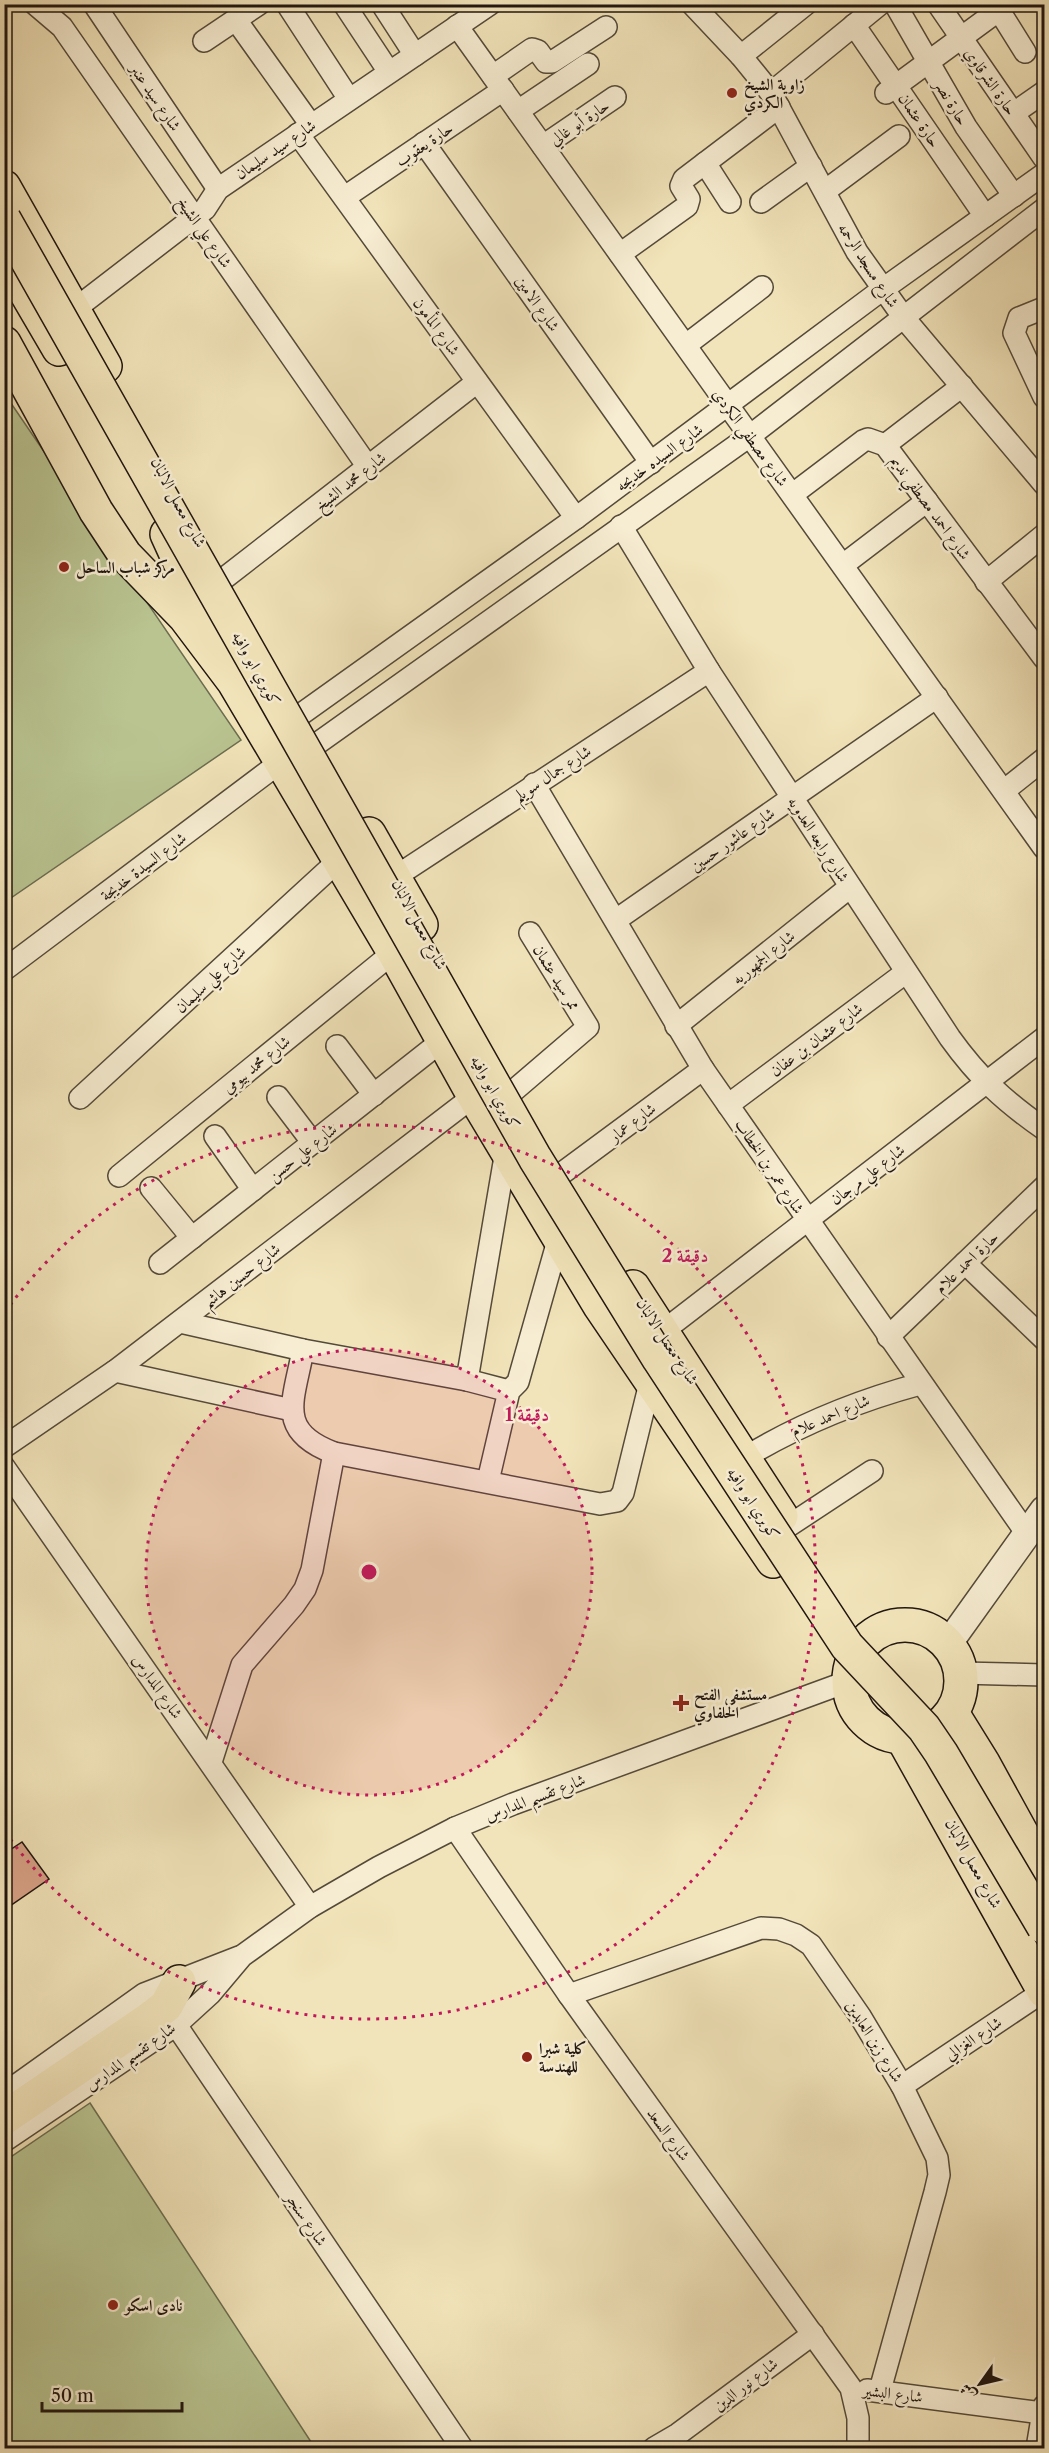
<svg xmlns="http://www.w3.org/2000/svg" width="1049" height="2453" font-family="'Libre Caslon Text',Amiri,serif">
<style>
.green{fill:#b9c491;stroke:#6c6d50;stroke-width:1.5}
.building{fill:#d9a389;stroke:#201610;stroke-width:1.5}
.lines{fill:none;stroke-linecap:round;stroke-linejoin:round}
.minor-casing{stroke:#544a3a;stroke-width:24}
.tertiary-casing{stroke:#544a3a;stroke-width:30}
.primary-casing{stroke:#201610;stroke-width:36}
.motorway-casing{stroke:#201610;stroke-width:36}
.minor{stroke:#f7edd2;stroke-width:21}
.tertiary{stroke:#f7edd2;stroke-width:27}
.primary{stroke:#f2e4ba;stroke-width:33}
.motorway{stroke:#f2e4ba;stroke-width:33}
.primary-bridge-casing{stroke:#201610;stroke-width:36;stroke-linecap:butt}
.primary-bridge{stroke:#f2e4ba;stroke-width:33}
.ring{fill:none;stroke:#c2185b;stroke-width:3;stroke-dasharray:3 6}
.poi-dot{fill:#8f2418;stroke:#f7edd2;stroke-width:2}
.labels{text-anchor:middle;stroke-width:5;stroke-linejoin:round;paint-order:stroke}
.street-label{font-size:16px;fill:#201610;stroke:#f7edd2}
.poi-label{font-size:16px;font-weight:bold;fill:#201610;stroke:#f7edd2;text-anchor:start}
.centre{fill:#c2185b;stroke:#f7edd2;stroke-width:3}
.ring-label{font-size:18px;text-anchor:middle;font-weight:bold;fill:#c2185b;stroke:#f7edd2;stroke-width:5;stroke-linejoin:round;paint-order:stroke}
</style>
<rect width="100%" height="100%" fill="#f2e4ba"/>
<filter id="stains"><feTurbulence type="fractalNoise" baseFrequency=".00333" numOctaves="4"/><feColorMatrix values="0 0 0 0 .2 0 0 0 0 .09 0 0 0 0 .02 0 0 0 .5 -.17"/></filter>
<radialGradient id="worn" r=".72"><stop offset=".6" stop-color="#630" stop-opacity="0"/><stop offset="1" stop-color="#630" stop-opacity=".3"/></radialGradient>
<g class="green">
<path d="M4 393 241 740 5 902H4Z"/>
<path d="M90 2103 315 2448H5V2161Z"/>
</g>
<path class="building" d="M22 1842 49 1879 4 1910V1854Z"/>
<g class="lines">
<defs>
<g id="minor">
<path d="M35 4 62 27 368 467"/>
<path d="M94 4 218 189"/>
<path d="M287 4 349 99"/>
<path d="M344 4 389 72"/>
<path d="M382 4 415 55"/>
<path d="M692 4 741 56 771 93 857 252 904 318 1044 484"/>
<path d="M895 4 966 127 1014 196"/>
<path d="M938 4 1044 158"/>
<path d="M995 4 1025 52"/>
<path d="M236 20 311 125"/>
<path d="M854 25 985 216"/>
<path d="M457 26 1044 848"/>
<path d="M204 41 259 4"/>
<path d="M741 56 806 4"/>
<path d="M493 76 532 49 538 51 546 62H552L606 27"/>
<path d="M771 93 880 4"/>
<path d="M886 93 999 10"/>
<path d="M518 111 588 64"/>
<path d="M1014 113 1044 92"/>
<path d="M298 134 576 518"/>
<path d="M424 143 651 463"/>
<path d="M543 146 615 97"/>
<path d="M705 163 730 202"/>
<path d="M825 191 899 136"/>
<path d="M345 197 503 90"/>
<path d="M761 202 811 166"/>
<path d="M620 254 687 206 689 199 681 186 684 179 779 107"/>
<path d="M1044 308 1019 318 1014 333 1044 397"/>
<path d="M75 309 205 209 218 189 490 4"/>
<path d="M686 345 762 287"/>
<path d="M885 445 962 386"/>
<path d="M793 494 863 441 868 439 885 445 1044 658"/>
<path d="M621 526 709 671 950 1038C978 1077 1004 1101 1044 1129"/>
<path d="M843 565 927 501"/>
<path d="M222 580 477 382"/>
<path d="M986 582 1044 535"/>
<path d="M300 715 576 518 883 289 1044 174"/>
<path d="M318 743 751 435 1044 209"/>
<path d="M534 784 703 1069 1027 1534"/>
<path d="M1005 790 1044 759"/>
<path d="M395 877 709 671"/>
<path d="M616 920 937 697"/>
<path d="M4 970 282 761"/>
<path d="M676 1026 850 887"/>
<path d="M337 1046 374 1095"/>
<path d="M511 1093 588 1027 530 933"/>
<path d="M278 1097 313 1143"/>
<path d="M80 1098 339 860"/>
<path d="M728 1105 905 973"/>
<path d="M215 1136 253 1190"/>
<path d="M561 1174 703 1069"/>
<path d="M119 1176 394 952"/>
<path d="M151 1188 192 1238"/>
<path d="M160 1263 443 1040"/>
<path d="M965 1263 1044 1339"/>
<path d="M180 1322 303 1350 467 1380 509 1391"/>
<path d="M662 1332 1044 1038"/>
<path d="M888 1337 1044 1187"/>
<path d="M303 1350C294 1400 275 1431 334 1453L600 1504 617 1501 623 1493 650 1383"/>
<path d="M115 1371 292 1410"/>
<path d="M467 1380 506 1151"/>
<path d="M4 1447 115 1371 474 1096"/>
<path d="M744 1458C800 1424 857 1401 920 1384"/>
<path d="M4 1467 310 1907"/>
<path d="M488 1481 509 1391 518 1382 559 1237"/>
<path d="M787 1527 872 1471"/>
<path d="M961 1673 1044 1675"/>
<path d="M211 1762 242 1665 294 1605 305 1589 312 1570 334 1453"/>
<path d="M455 1828 569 1995 851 2388 858 2418V2448"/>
<path d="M569 1995 761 1928 779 1929 796 1935 811 1945 860 2016 902 2086 937 2158 939 2175 935 2192 880 2390"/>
<path d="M177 2012 176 2025 462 2448"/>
<path d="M902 2086 1044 1991"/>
<path d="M4 2094 144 1994 239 1957"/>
<path d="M4 2141 176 2025 210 1994 242 1956 310 1907 379 1867 455 1828 513 1804 849 1681"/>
<path d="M867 2390 1042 2413"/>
<path d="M654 2448 678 2434 813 2334"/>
<path d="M1037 2448 1044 2406"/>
</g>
<path id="tertiary" d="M948 1644 1044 1510"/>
<g id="primary">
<path d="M4 187 105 366"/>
<path d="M4 255 59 349"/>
<path d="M4 343 96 511 125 555 185 617 234 682 394 952 474 1096 600 1306 773 1561"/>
<path d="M167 534 214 637"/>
<path d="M369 834 421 925"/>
<path d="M633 1287 781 1516"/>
<circle cx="905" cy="1681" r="56"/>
<path d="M952 1713 983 1763 1044 1874"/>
<path d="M902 1737 1044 1991"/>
</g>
<path id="motorway" d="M4 2118 145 2022 166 2006 179 1982"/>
</defs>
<use href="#minor" class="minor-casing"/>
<use href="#tertiary" class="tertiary-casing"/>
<use href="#primary" class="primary-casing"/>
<use href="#motorway" class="motorway-casing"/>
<use href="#minor" class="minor"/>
<use href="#tertiary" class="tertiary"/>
<use href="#primary" class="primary"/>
<use href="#motorway" class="motorway"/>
<defs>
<path id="primary-bridge" d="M4 219 535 1158 659 1359 847 1646 924 1728 941 1753 1044 1927"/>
</defs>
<use href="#primary-bridge" class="primary-bridge-casing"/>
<use href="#primary-bridge" class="primary-bridge"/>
</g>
<circle cx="369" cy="1572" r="223" fill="#c2185b" fill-opacity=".12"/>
<g class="ring">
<circle cx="369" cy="1572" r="223"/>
<path d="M5 1312A447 447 0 1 1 5 1832"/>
</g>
<g class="poi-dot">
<circle cx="732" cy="93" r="6"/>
<circle cx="64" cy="567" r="6"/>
<path d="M678 1694h6v6h6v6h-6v6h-6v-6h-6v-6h6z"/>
<circle cx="527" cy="2057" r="6"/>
<circle cx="113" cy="2305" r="6"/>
</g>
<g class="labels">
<g class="street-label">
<text transform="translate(991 81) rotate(55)" y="6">حارة الشرقاوي</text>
<text transform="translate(156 97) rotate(56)" y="6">شارع سيد عنبر</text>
<text transform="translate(952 102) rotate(59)" y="6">حارة نصر</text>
<text transform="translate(920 120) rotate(56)" y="6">حارة عثمان</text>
<text transform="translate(579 122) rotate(-34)" y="6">حارة أبو غالي</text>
<text transform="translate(424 144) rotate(-34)" y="6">حارة يعقوب</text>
<text transform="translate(275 149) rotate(-34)" y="6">شارع سيد سليمان</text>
<text transform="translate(205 232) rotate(55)" y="6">شارع علي الشيخ</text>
<text transform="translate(869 265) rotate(57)" y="6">شارع مسجد الرحمه</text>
<text transform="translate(538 303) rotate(55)" y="6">شارع الامين</text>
<text transform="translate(437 326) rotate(54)" y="6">شارع المأمون</text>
<text transform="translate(751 437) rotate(54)" y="6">شارع مصطفي الكردي</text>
<text transform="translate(659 457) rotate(-36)" y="6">شارع السيده خديجه</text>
<text transform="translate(350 481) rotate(-38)" y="6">شارع محمد الشيخ</text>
<text transform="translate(179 502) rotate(62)" y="6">شارع معمل الالبان</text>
<text transform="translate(931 507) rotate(54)" y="6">شارع احمد مصطفي نديم</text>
<text transform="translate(257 668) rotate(61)" y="6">كوبري ابو وافيه</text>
<text transform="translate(552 773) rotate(-33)" y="6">شارع جمال سويلم</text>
<text transform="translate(732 839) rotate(-35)" y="6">شارع عاشور حسين</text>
<text transform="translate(819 839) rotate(57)" y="6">شارع رابعه العدويه</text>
<text transform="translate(143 866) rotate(-37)" y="6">شارع السيدة خديجة</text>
<text transform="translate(420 924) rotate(62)" y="6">شارع معمل الالبان</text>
<text transform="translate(763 957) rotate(-39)" y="6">شارع الجمهوريه</text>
<text transform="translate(557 977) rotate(58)" y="6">ممر سيد عثمان</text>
<text transform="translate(210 979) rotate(-43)" y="6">شارع علي سليمان</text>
<text transform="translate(816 1039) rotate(-37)" y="6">شارع عثمان بن عفان</text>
<text transform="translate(256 1064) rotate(-39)" y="6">شارع محمد بيومي</text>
<text transform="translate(496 1092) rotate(60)" y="6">كوبري ابو وافيه</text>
<text transform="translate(632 1122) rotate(-37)" y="6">شارع عمار</text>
<text transform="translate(302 1152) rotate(-38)" y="6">شارع علي حسن</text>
<text transform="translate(770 1166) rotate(56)" y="6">شارع عمر بن الخطاب</text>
<text transform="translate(867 1174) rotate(-37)" y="6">شارع علي مرجان</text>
<text transform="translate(966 1262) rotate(-44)" y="6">حارة احمد علام</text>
<text transform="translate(241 1275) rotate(-38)" y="6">شارع حسين هاشم</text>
<text transform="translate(668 1341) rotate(57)" y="6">شارع معمل الالبان</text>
<text transform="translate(830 1415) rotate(-23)" y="6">شارع احمد علام</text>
<text transform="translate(754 1503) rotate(57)" y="6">كوبري ابو وافيه</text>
<text transform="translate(158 1686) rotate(55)" y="6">شارع المدارس</text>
<text transform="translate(535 1797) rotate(-21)" y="6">شارع تقسيم المدارس</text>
<text transform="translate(974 1863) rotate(61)" y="6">شارع معمل الالبان</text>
<text transform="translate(973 2038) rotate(-34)" y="6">شارع الغزالي</text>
<text transform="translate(875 2041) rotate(58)" y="6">شارع زين العابدين</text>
<text transform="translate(130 2056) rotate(-35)" y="6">شارع تقسيم المدارس</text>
<text transform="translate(669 2134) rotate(54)" y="6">شارع السعد</text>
<text transform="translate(307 2219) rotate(56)" y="6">شارع سنجر</text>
<text transform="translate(745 2384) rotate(-37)" y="6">شارع نور الدين</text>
<text transform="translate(893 2393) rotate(7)" y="6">شارع البشير</text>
</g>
<g class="poi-label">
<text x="744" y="90">زاوية الشيخ<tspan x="744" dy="18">الكردي</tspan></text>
<text x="76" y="573">مركز شباب الساحل</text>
<text x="694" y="1700">مستشفي الفتح<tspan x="694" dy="18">الخلفاوي</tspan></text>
<text x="539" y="2054">كلية شبرا<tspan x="539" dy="18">للهندسة</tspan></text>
<text x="125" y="2311">نادى اسكو</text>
</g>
</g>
<circle cx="369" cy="1572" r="9" class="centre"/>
<g class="ring-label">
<text x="685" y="1262">2 دقيقة</text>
<text x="527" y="1421">1 دقيقة</text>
</g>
<rect width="1049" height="2453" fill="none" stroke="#f2e4ba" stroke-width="24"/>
<rect x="6" y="6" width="1037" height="2441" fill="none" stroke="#201610" stroke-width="3"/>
<rect x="12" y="12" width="1025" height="2429" fill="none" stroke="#201610" stroke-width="1.5"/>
<g transform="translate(980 2384) rotate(236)" stroke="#f7edd2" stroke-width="4.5" paint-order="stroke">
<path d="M0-4.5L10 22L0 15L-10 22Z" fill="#201610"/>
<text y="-9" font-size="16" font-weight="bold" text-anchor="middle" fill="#201610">ش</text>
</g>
<path d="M42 2402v9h140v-9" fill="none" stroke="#201610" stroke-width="3"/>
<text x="51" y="2402" font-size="18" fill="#201610" stroke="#f7edd2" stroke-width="4.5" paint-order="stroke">50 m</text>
<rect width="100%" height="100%" filter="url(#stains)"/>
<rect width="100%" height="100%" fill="url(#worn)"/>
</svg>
